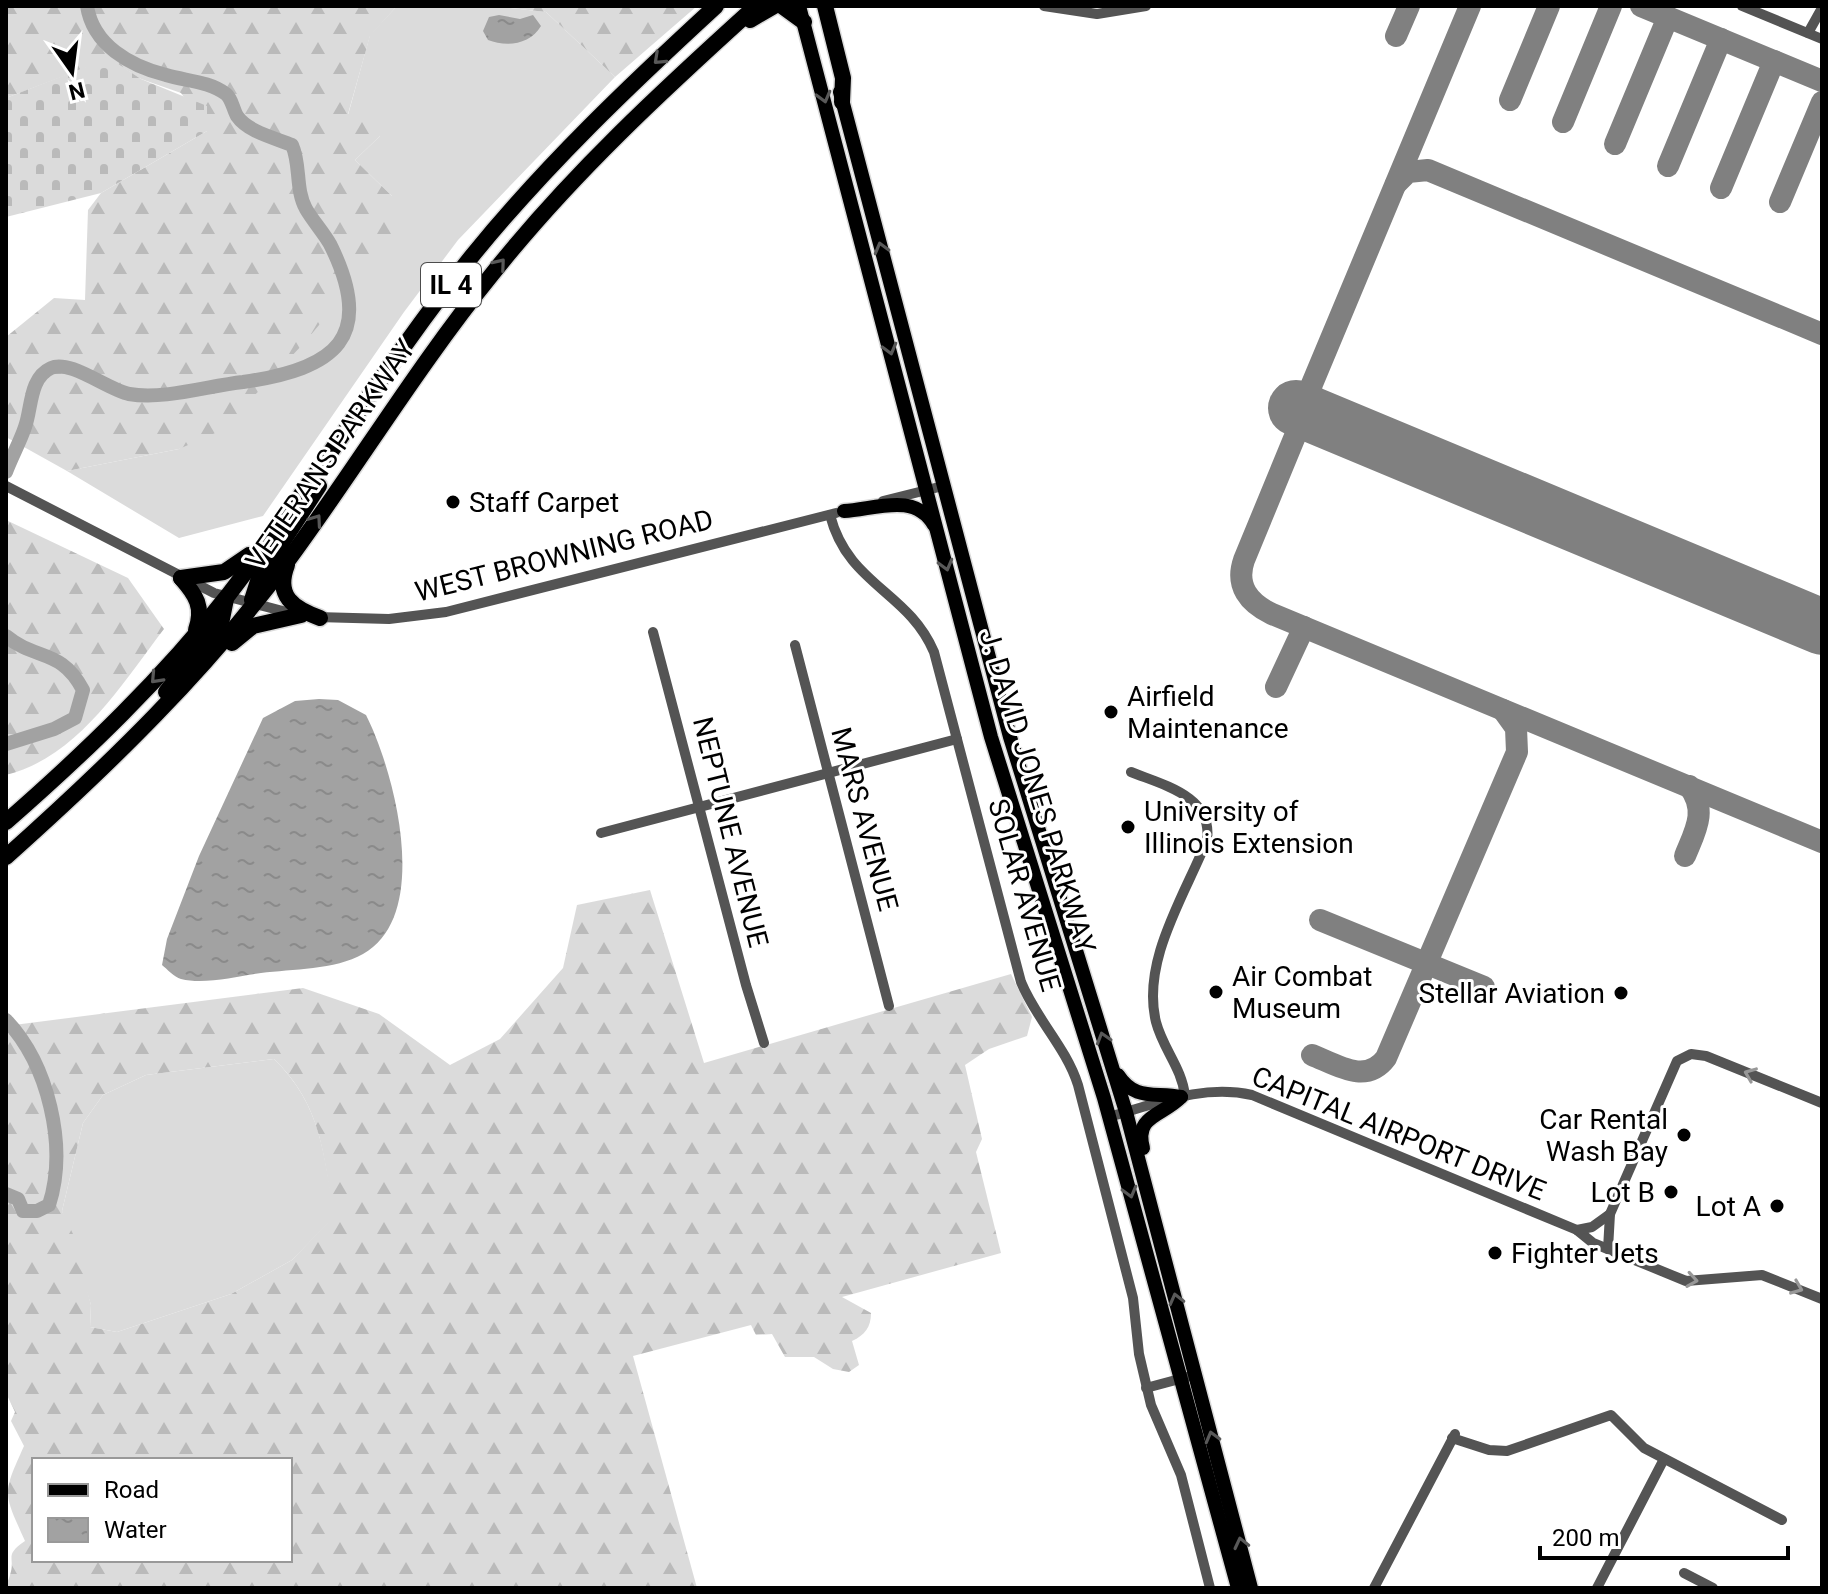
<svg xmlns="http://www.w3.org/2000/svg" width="1828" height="1594" font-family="Roboto,sans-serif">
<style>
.grass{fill:#dbdbdb}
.forest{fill:url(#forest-firs);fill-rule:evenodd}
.cemetery{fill:url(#cemetery-stones)}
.water{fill:url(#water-ripples)}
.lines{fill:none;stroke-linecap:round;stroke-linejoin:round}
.river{stroke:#a2a2a2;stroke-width:14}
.taxiway{stroke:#808080;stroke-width:22}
.runway{stroke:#808080;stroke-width:56}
.major-casing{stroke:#dbdbdb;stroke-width:17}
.highway-casing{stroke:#dbdbdb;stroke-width:19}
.minor{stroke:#545454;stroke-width:10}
.major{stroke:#000;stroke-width:14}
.highway{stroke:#000;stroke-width:16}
.oneway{stroke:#595959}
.oneway2{stroke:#989898}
.poi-dot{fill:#000;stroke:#fff;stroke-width:3}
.labels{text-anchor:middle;stroke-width:6;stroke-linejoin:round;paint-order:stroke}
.shield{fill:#fff;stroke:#4c4c4c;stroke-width:2}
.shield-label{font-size:26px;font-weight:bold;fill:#000}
.street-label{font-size:28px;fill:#000;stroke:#fff}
.poi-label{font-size:28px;fill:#000;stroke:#fff;text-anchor:start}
</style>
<defs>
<pattern id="forest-firs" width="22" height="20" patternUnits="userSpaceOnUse" patternTransform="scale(2)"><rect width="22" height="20" fill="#dbdbdb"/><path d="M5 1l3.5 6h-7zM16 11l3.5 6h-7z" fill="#bababa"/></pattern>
<pattern id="cemetery-stones" width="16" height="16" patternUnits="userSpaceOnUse" patternTransform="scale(2)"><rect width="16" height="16" fill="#dbdbdb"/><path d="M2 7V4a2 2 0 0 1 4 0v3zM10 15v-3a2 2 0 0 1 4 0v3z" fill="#bababa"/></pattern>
<pattern id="water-ripples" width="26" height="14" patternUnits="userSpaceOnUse" patternTransform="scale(2)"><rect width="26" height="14" fill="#a2a2a2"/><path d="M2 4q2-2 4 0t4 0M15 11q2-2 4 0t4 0" fill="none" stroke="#8a8a8a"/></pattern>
</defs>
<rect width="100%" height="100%" fill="#fff"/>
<g class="grass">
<path d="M397 6H491L546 12 615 77 458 240 404 312 263 516 179 538 67 471 179 449 392 196 355 160 380 136 348 115 370 35Z"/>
<path d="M274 1059C322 1106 323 1153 335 1216L292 1260 231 1294 117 1332 90 1327 91 1305 62 1211 83 1123 103 1095 146 1075Z"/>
</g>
<g class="forest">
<path d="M6 6H397L370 36 348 114 376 119 380 136 355 160 392 196 391 239 304 343 222 430 179 449 67 471 6 437V337L54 298 85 300 88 210 101 193 207 131 181 93 141 79 109 59 6 98Z"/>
<path d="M491 6H697L615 77 546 12Z"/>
<path d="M6 520 128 578 164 629C121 685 78 757 6 775Z"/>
<path d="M650 890 704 1063 1011 974 1032 1017 1027 1036 989 1049 965 1065 982 1139 976 1152 1001 1253 842 1297 871 1313C871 1327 865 1335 852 1341L859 1365 849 1372 833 1369 814 1357H785L772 1334 756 1335 751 1325 633 1356 697 1588H6C6 1583 9 1580 10 1575 16 1557 3 1556 25 1541 3 1492 2 1495 24 1446L11 1421 15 1412 6 1393V1026L303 988 379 1014 450 1065 500 1039 563 968 577 905ZM274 1059C322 1106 323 1153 334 1216L292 1260 231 1294 117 1332 90 1327 91 1305 73 1234 62 1211 83 1123 103 1095 146 1075ZM34 1460H290V1560H34Z"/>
</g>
<path class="cemetery" d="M109 58 141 79 207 106V131L101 193 6 217V98Z"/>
<g class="water">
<path d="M499 15 520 19 533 15 541 26C530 45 506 47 488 40L483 31 489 17Z"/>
<path d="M319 699 338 700 366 715C394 770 433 915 363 954 335 970 292 969 261 973 237 976 205 985 181 979 174 977 167 969 162 965L167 939 199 856 263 718 295 701Z"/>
</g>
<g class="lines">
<g class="river">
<path d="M6 472C12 456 20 442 25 427 32 408 29 378 51 368 70 359 108 390 129 394 164 400 207 386 243 382 335 369 377 338 330 244 323 232 313 221 306 209 295 189 301 165 292 145 275 138 248 132 237 116 233 109 232 99 226 94 209 81 186 81 166 75 130 66 93 45 87 6"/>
<path d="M6 636C36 661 61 648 83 690L75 718 54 729 6 744"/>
<path d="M6 1020C48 1064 68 1146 49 1205L37 1211H23L18 1199 6 1194"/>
</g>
<g class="taxiway">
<path d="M1470 6 1312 384 1305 412 1244 560C1235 586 1249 603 1272 614L1822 842"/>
<path d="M1641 6 1822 81"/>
<path d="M1396 36 1409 6"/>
<path d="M1510 100 1549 6"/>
<path d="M1563 122 1611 6"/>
<path d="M1615 144 1668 17"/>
<path d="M1668 166 1721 39"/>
<path d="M1396 184 1408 172 1428 170 1822 334"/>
<path d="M1721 188 1774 61"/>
<path d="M1780 202 1822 102"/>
<path d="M1276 687 1304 627"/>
<path d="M1685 856C1695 831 1708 811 1689 786"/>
<path d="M1320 920 1484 987"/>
<path d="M1312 1055C1337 1065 1366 1085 1386 1058L1517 752 1516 728 1503 710"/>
</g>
<path class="runway" d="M1296 408 1822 627"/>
<defs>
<g id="major">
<path d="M799 6 991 737 1104 1098 1238 1588"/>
<path d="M840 92 1010 737 1126 1112 1251 1588"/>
<path d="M844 511C876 509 915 492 934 525"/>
<path d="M1118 1075C1135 1101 1154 1092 1181 1097"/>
<path d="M1143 1148C1134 1115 1163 1116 1181 1097"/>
</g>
<g id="highway">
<path d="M782 6 804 22"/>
<path d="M825 6 843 78 842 102"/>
<path d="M750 20 774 6"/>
<path d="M287 565C275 596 293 608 320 618"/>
<path d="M181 578 224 572 249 555"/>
<path d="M181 578C196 595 204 607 196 630"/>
<path d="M252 600 259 578 319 486"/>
<path d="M232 643 253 626 301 615"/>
<path d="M166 692 222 619 226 599"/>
<path d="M6 822C86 752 163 678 229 594 314 484 385 364 472 256 546 165 630 85 716 6"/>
<path d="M6 857C109 765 206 671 289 559 358 465 419 364 493 273 571 175 663 90 756 6"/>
</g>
</defs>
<use href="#major" class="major-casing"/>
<use href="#highway" class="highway-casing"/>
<g class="minor">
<path d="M1044 6 1097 14 1146 6"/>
<path d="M1742 6 1822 39"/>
<path d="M1808 33 1822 8"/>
<path d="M6 486 214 593 294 614"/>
<path d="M883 501 943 486"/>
<path d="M830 515C848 585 908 591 934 652L1021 982C1036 1019 1066 1047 1078 1085L1133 1298 1139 1354 1151 1405 1181 1475 1210 1588"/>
<path d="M317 617 389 619 446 612 836 513"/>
<path d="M653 632 746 985 764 1043"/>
<path d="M795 645 889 1006"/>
<path d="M1131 772C1163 785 1213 796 1207 840 1185 895 1141 961 1156 1022 1163 1049 1182 1068 1185 1096"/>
<path d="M601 833 957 739"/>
<path d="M1109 1117C1156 1104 1202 1084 1252 1095L1577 1230 1593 1243 1686 1281 1762 1275 1822 1299"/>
<path d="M1577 1230 1592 1227 1610 1214"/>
<path d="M1608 1249 1610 1214 1677 1061 1691 1054 1706 1056 1822 1103"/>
<path d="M1146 1388 1187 1377"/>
<path d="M1452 1438 1489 1450 1507 1451 1611 1415 1644 1448 1782 1520"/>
<path d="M1684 1573 1713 1588"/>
<path d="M1374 1588 1455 1434"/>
<path d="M1597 1588 1664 1459"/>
</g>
<use href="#major" class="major"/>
<use href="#highway" class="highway"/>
</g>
<defs><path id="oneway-chevron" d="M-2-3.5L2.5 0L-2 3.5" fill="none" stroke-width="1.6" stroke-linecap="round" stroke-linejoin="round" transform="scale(2)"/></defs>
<g class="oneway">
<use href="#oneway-chevron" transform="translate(659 59) rotate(137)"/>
<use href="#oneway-chevron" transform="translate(824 97) rotate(75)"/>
<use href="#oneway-chevron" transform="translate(881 248) rotate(-105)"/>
<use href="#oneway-chevron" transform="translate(500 264) rotate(-50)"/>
<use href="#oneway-chevron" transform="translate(890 349) rotate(75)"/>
<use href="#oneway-chevron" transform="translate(316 520) rotate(-55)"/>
<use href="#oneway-chevron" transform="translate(946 565) rotate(75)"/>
<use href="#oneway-chevron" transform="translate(156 678) rotate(133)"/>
<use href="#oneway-chevron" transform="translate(1103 1038) rotate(-107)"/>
<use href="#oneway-chevron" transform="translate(1130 1192) rotate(75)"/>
<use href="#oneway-chevron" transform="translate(1176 1299) rotate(-104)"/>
<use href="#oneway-chevron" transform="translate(1212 1437) rotate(-105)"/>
<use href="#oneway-chevron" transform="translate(1241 1543) rotate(-103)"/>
</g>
<g class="oneway2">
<use href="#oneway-chevron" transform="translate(1750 1074) rotate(-158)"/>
<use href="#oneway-chevron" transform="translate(1692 1280) rotate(9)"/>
<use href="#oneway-chevron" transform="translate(1797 1288) rotate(22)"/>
</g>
<g class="poi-dot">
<circle cx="453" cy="502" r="8"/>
<circle cx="1111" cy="712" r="8"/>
<circle cx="1128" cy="827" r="8"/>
<circle cx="1216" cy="992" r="8"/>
<circle cx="1621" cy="993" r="8"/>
<circle cx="1684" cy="1135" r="8"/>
<circle cx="1671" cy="1192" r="8"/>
<circle cx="1777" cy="1206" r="8"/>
<circle cx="1495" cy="1253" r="8"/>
</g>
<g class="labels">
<rect class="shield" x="421" y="263" width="60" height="44" rx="6"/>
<g class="shield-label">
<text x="451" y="294">IL 4</text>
</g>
<g class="street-label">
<text transform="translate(330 454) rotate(-55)" y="10">VETERANS PARKWAY</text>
<text transform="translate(564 555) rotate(-14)" y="10">WEST BROWNING ROAD</text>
<text transform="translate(1038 791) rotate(73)" y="10">J. DAVID JONES PARKWAY</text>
<text transform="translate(865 819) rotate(75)" y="10">MARS AVENUE</text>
<text transform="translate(731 832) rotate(76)" y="10">NEPTUNE AVENUE</text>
<text transform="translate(1025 895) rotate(74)" y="10">SOLAR AVENUE</text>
<text transform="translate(1399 1133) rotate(22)" y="10">CAPITAL AIRPORT DRIVE</text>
</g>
<g class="poi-label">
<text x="469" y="512">Staff Carpet</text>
<text x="1127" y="706">Airfield<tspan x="1127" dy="32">Maintenance</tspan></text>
<text x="1144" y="821">University of<tspan x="1144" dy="32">Illinois Extension</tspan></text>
<text x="1232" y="986">Air Combat<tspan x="1232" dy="32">Museum</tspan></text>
<text x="1605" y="1003" text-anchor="end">Stellar Aviation</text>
<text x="1668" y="1129" text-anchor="end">Car Rental<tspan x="1668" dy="32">Wash Bay</tspan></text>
<text x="1655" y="1202" text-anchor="end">Lot B</text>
<text x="1761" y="1216" text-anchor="end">Lot A</text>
<text x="1511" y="1263">Fighter Jets</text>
</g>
</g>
<rect width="1828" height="1594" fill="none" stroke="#000000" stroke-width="16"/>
<rect x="32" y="1458" width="260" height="104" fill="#ffffff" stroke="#999999" stroke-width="2"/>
<rect x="48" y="1484" width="40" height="12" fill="#000000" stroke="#999999" stroke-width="2"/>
<text x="104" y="1498" font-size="24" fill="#000000">Road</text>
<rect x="48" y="1518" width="40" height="24" fill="url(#water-ripples)" stroke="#999999" stroke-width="2"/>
<text x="104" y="1538" font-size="24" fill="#000000">Water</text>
<g transform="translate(72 72) rotate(166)" stroke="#ffffff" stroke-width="6" paint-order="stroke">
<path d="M0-6L14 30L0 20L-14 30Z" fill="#000000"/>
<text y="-12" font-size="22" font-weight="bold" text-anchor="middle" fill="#000000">N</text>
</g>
<path d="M1540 1546v12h248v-12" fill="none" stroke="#000000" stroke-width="4"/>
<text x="1552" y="1546" font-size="24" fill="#000000" stroke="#ffffff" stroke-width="6" paint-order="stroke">200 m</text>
</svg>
